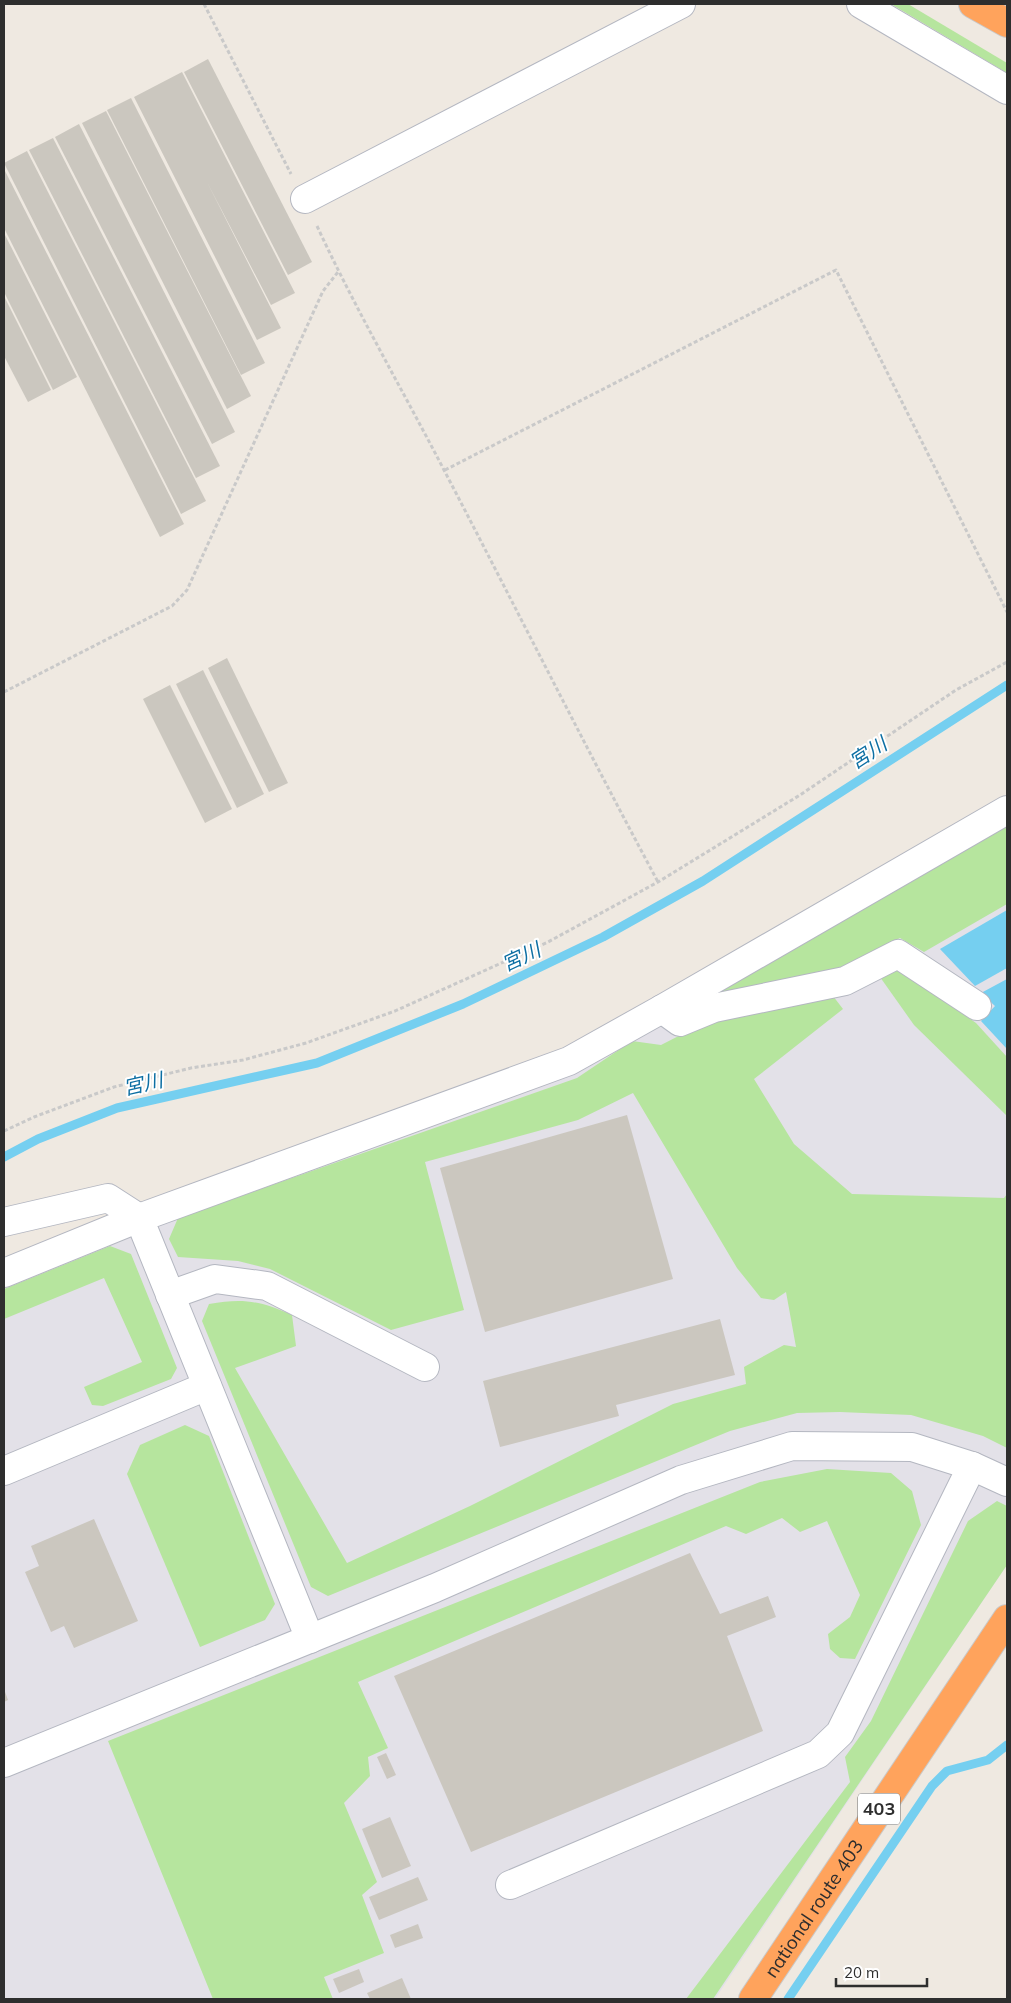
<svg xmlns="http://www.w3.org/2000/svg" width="1011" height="2003" font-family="Mulish,'Noto Sans JP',sans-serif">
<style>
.industrial{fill:#e3e1e8}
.green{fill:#b6e59e}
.water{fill:#75cff0}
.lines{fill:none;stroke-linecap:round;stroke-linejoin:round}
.stream{stroke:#75cff0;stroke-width:9}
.building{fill:#cbc7bf}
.minor-casing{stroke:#b4b7c1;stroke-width:30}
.highway-casing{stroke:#c9c9c9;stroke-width:30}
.path{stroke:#c9c9c9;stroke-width:3;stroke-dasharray:4 2.5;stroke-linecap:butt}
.minor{stroke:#fff;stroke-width:28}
.highway{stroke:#ffa35c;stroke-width:28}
.labels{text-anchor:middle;stroke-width:4;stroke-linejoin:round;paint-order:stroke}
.shield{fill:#fff;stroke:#6d6d6d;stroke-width:1}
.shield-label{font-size:18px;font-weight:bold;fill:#2e2e2e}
.street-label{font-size:19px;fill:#2e2e2e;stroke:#fff}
.water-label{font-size:20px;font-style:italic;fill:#0d6fa3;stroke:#fff}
</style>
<rect width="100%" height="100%" fill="#efe9e1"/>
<path class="industrial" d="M1007 825V1565L715 1999H4V1289L178 1218 576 1070Z"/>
<g class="green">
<path d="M891 4H908L1007 63V73Z"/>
<path d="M1007 825V904L924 952 900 938 837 969 725 995H708Z"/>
<path d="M897 968 976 1023 1007 1057V1116L914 1025 880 977Z"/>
<path d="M833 996 843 1009 754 1079 794 1144 852 1194 1004 1198 1007 1194V1448L983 1436 911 1415 840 1412 797 1413 730 1431 328 1596 311 1587 202 1321 209 1304C244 1298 260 1301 292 1315L296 1346 235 1368 347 1563 470 1506 673 1404 746 1384 744 1367 784 1345 796 1347 786 1292 774 1300 761 1298 737 1268 633 1093 578 1120 425 1162 464 1310 391 1330 270 1269 238 1261 178 1257 169 1239 178 1218 577 1078 632 1041 661 1045 708 1021Z"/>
<path d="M110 1246 131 1254 177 1368 171 1379 103 1406 92 1405 84 1387 142 1362 104 1278 4 1319V1289Z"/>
<path d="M185 1425 209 1436 275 1604 265 1620 200 1647 127 1474 140 1445Z"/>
<path d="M827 1469 891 1473 912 1491 921 1525 855 1659 840 1658 830 1649 828 1634 850 1617 860 1595 831 1530 827 1521 800 1532 782 1518 746 1534 726 1526 358 1682 388 1748 368 1757 370 1776 344 1803 377 1882 362 1895 384 1953 324 1977 333 1999H213L108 1741 760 1482Z"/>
<path d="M997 1501 1007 1506V1565L713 1999H686L850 1782 845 1757 871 1721 968 1521Z"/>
</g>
<g class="water">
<path d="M1007 910V968L975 986 940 949Z"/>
<path d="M1007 979V1049L981 1021 995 1006 981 993Z"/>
</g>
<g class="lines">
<g class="stream">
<path d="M4 1157 38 1139 117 1108 317 1063 463 1004 603 937 703 881 1007 685"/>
<path d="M788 1999 932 1786 947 1771 988 1760 1007 1745"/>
</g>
</g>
<g class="building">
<path d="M208 59 312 262 288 275 184 72Z"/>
<path d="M182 72 295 293 271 305 207 182 281 328 257 340 134 97Z"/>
<path d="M131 98 265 363 241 375 107 110Z"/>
<path d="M106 111 251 396 227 409 82 123Z"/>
<path d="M79 124 235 432 212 444 55 137Z"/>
<path d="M53 138 220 466 196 478 29 150Z"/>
<path d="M27 151 206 501 181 514 4 163Z"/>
<path d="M4 169 184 524 160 537 4 228Z"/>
<path d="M4 233 77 377 53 390 4 292Z"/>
<path d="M4 296 51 390 28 402 4 356Z"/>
<path d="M227 658 288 783 269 792 208 668Z"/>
<path d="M203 670 264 794 237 808 176 684Z"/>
<path d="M170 685 232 809 205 823 143 699Z"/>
<path d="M627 1115 673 1279 485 1332 440 1168Z"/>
<path d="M720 1319 735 1375 616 1405 619 1416 500 1447 483 1381Z"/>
<path d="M94 1519 138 1621 74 1648 64 1626 51 1632 25 1572 39 1566 31 1546Z"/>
<path d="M690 1553 720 1614 768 1596 776 1617 727 1636 763 1731 471 1852 394 1676Z"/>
<path d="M4 1689 8 1700 4 1702Z"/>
<path d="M386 1753 396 1775 387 1779 377 1757Z"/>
<path d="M390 1817 411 1866 382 1878 362 1829Z"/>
<path d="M418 1877 428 1900 379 1920 369 1897Z"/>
<path d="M418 1924 423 1938 395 1948 390 1935Z"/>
<path d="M359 1969 364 1982 339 1993 333 1979Z"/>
<path d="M402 1978 411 1999H370L367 1993Z"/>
</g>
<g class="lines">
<defs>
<g id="minor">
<path d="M861 4 1007 90"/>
<path d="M305 199 681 4"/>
<path d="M662 1009 680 1022 714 1008 845 981 898 954 977 1006"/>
<path d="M4 1222 108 1198 139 1218 4 1273"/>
<path d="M170 1295 215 1279 267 1286 425 1367"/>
<path d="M4 1471 207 1386"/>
<path d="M310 1639 139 1218 569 1061 662 1009 1007 810"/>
<path d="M4 1763 435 1588 681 1480 792 1446 912 1447 972 1466 1007 1482"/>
<path d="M510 1885 818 1754 840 1733 972 1466"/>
</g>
<g id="highway">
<path d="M973 4 1007 23"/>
<path id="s1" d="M753 1999 1007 1619"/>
</g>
</defs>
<use href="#minor" class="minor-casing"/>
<use href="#highway" class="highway-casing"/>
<g class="path">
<path d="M204 4 291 174"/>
<path d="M317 226C356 310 402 389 444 470 516 608 585 746 658 882"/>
<path d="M445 470 836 270 1007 612"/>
<path d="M4 692 172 606 187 590 323 291 338 272"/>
<path d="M4 1131 34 1117 114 1087 191 1068 243 1060 306 1043 395 1011 548 942 658 882 800 795 956 690 1007 662"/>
</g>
<use href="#minor" class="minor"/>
<use href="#highway" class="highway"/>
</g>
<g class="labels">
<rect class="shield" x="858" y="1793.5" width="42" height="31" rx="4"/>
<g class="shield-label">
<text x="879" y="1815">403</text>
</g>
<g class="street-label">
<text dy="7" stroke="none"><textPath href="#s1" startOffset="109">national route 403</textPath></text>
</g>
<g class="water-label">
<text transform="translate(868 753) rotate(-33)" y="7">宮川</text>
<text transform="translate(521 957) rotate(-25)" y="7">宮川</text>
<text transform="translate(143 1084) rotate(-13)" y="7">宮川</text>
</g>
</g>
<rect width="1011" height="2003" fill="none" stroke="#2e2e2e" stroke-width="10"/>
<path d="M836 1978v8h91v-8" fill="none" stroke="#2e2e2e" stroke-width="2.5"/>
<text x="844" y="1978" font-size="15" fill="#2e2e2e" stroke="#ffffff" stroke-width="4" paint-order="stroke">20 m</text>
</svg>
